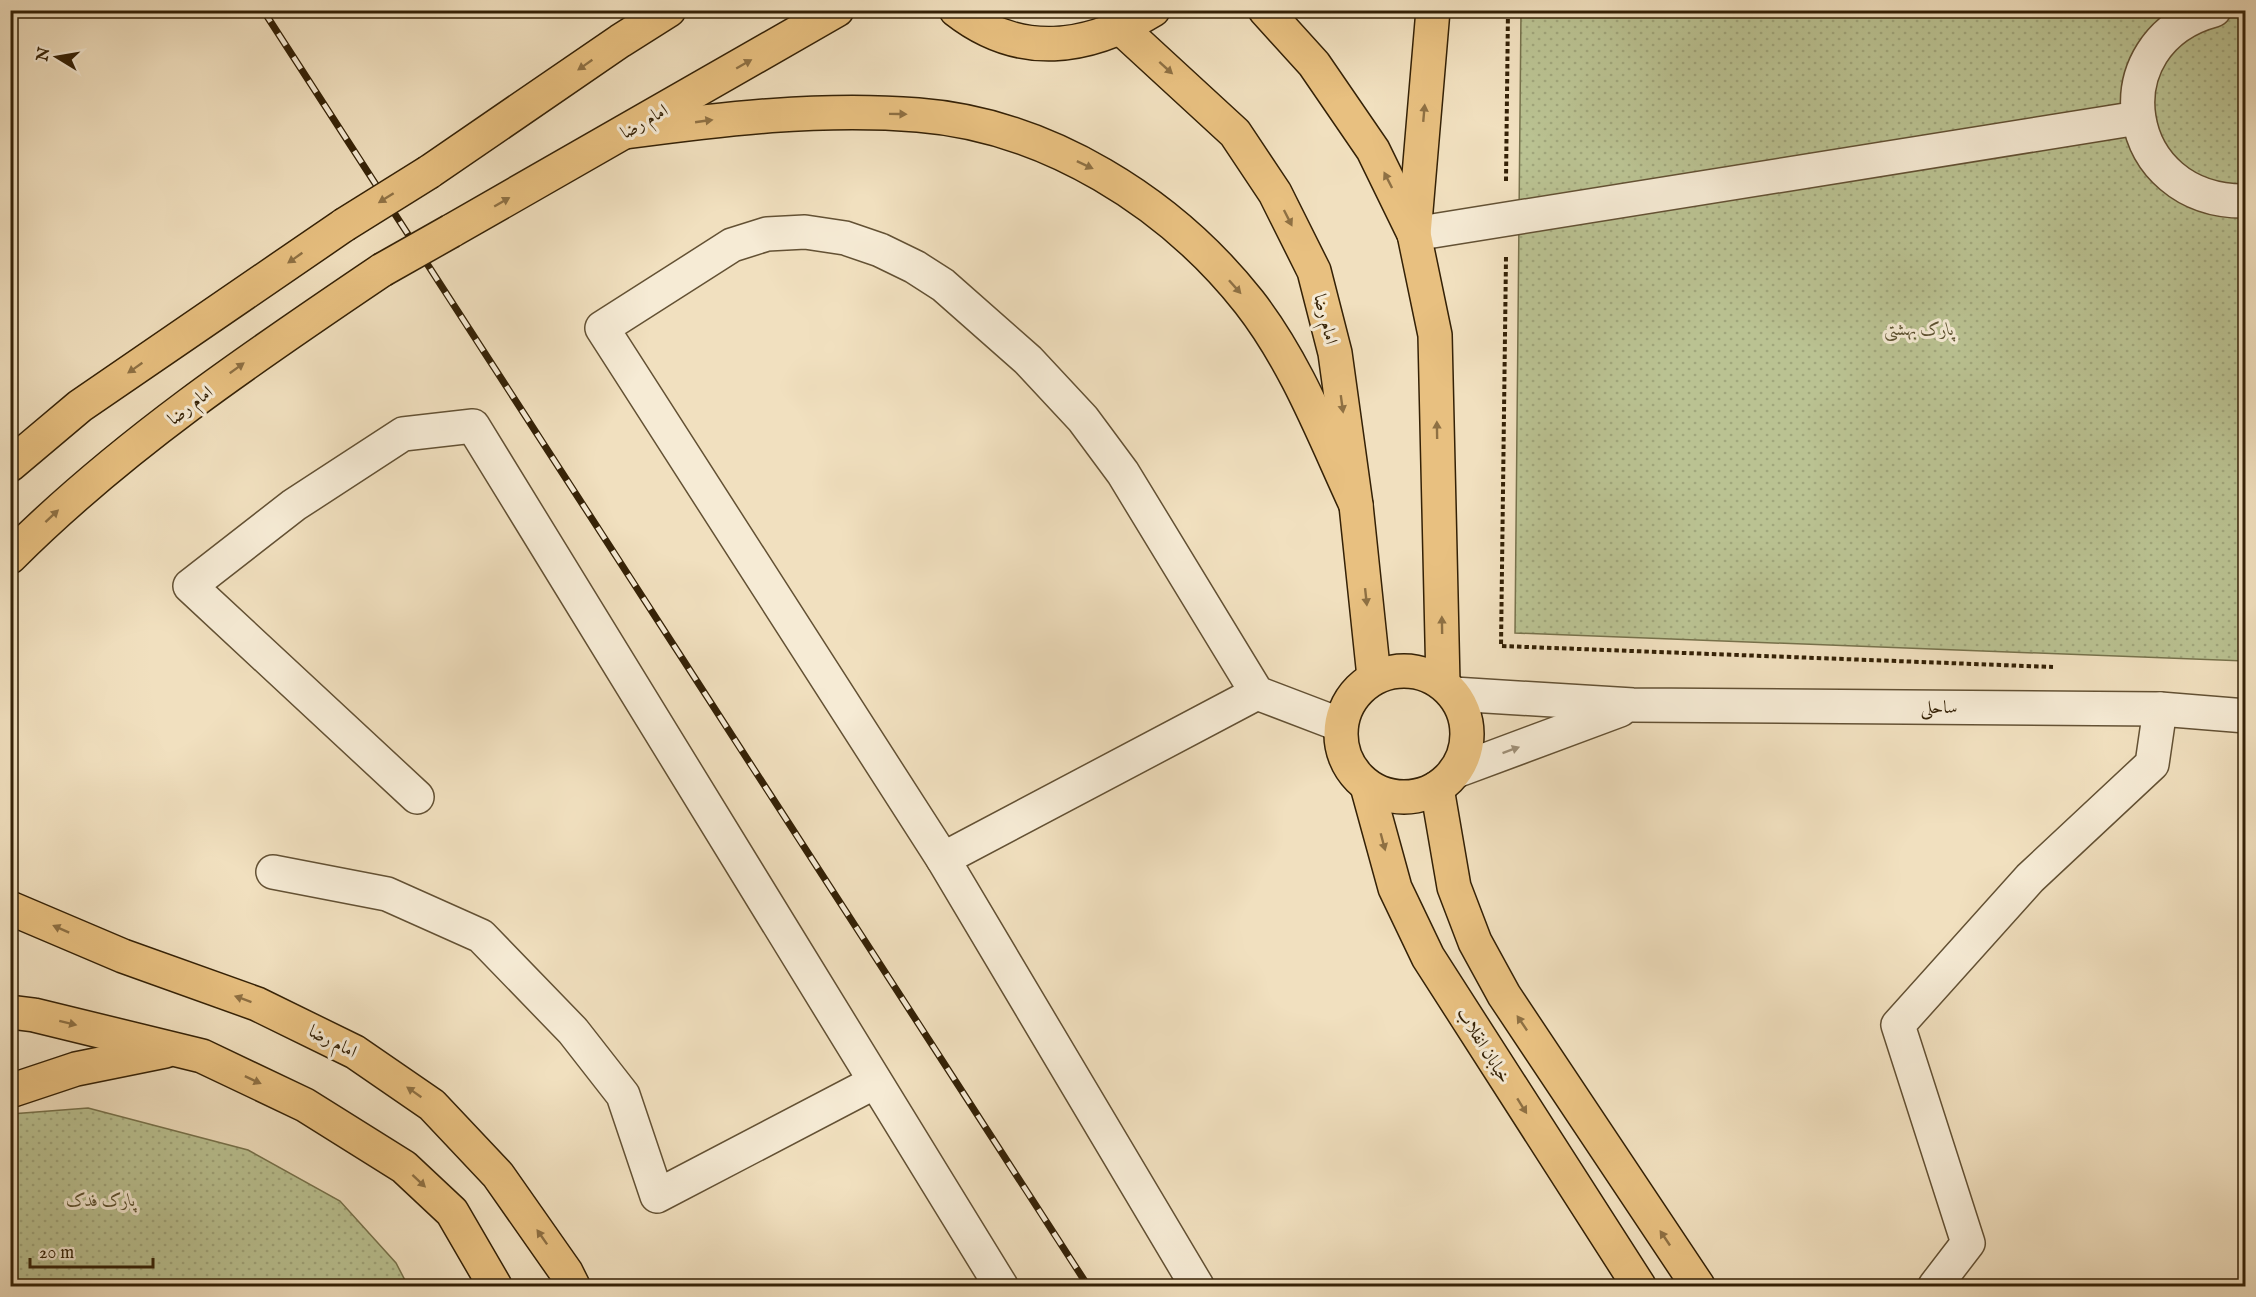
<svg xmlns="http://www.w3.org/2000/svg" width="2256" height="1297" font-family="'IM FELL English',Amiri,serif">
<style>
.grass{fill:url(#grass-dots);stroke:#77724c;stroke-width:1.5}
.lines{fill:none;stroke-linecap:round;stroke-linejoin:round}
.minor-casing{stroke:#635134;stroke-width:36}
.major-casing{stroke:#342106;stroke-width:36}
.path{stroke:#342106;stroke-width:4;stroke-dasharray:4.5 3;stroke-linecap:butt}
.minor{stroke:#f6ebd5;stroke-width:33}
.major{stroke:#e8c080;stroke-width:33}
.rail-casing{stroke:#342106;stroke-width:7}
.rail{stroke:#f6ebd5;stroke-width:4.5;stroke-dasharray:14;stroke-linecap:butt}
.major-bridge-casing{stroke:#342106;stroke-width:36;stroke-linecap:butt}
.major-bridge{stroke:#e8c080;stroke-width:33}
.oneway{fill:#8e7043}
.oneway2{fill:#9f9078}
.labels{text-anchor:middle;stroke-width:6;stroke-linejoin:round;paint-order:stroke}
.street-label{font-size:18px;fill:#342106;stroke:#f6ebd5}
.park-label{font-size:18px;font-style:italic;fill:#5c5130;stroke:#f6ebd5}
</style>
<defs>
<pattern id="grass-dots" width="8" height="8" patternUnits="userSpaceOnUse" patternTransform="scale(1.5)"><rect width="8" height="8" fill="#bac292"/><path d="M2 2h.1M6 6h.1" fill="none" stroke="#a0a67c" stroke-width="1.8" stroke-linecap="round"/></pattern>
</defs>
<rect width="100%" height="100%" fill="#f1e0bf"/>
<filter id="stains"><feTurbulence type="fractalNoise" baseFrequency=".00333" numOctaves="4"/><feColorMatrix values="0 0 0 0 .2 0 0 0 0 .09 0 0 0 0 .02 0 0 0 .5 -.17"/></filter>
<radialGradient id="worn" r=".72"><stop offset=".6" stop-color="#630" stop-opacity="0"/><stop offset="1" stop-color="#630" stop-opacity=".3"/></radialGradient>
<g class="grass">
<path d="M1521 11H2245V661L1515 633Z"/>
<path d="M88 1108 248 1150 340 1201 396 1263 408 1286H11V1114Z"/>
</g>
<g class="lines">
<defs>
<g id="minor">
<path d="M2214 10C2097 41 2120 203 2246 201"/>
<path d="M1414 234 2138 118"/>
<path d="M1454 694 1633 705 2160 709 2246 716"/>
<path d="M1456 771 1620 710"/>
<path d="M417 797 190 586 294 505 403 434 473 426 1001 1286"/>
<path d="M943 859 1257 693"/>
<path d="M273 872 387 894 481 936 573 1031 623 1095 657 1196 875 1082"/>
<path d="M1197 1286 943 859 602 328 732 245 767 234 805 232 845 238 880 250 915 267 943 285 1028 360 1083 419 1123 473 1257 693 1341 725"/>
<path d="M1935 1286 1968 1243 1898 1025 2030 878 2152 764 2160 709"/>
</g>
<g id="major">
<path d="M956 10C1020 60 1088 50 1153 10"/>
<path d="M1265 10 1314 64 1373 150 1414 234 1435 335 1443 683"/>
<path d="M1122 29 1235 133 1275 193 1314 271 1335 353 1356 505 1374 677"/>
<path d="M625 132C722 119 820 107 918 115 1047 125 1170 202 1249 302 1296 362 1324 436 1356 505"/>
<path d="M429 172 620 41 669 10"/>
<path d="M451 231 837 10"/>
<path d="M1414 234 1433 10"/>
<path d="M10 465 80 406 344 225"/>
<path d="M10 557C121 446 253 357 382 270"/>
<circle cx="1404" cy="734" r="63"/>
<path d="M1367 786 1395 888 1428 957 1639 1286"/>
<path d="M1437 788 1454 887 1475 942 1504 995 1698 1286"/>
<path d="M10 908 123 956 257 1004 355 1052 432 1105 498 1175 566 1272 573 1286"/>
<path d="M10 1012 34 1015 202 1056 305 1105 404 1167 452 1212 495 1286"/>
<path d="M10 1091 76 1069 165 1051"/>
</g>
</defs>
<use href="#minor" class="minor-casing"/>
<use href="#major" class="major-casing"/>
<g class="path">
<path d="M1506 181 1508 10"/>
<path d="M1506 257 1501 646 2053 667"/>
</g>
<use href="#minor" class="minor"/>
<use href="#major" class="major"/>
<defs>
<path id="rail" d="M263 10 1088 1286"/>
</defs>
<use href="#rail" class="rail-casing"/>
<use href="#rail" class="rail"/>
<defs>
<g id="major-bridge">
<path d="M344 225 429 172"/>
<path d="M382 270 451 231"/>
</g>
</defs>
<use href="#major-bridge" class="major-bridge-casing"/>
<use href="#major-bridge" class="major-bridge"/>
</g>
<defs><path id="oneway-solid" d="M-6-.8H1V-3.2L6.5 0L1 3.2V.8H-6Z" transform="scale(1.5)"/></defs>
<g class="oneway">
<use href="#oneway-solid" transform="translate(744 64) rotate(-30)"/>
<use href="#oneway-solid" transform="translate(585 65) rotate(145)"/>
<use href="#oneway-solid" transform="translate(1166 68) rotate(42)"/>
<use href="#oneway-solid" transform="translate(1424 113) rotate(-85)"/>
<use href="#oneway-solid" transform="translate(898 114) rotate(1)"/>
<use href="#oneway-solid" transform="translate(704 121) rotate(-8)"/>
<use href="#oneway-solid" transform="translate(1085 165) rotate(25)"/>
<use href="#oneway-solid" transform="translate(1388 180) rotate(-117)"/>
<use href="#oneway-solid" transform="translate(386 198) rotate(148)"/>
<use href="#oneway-solid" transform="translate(502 202) rotate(-30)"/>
<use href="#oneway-solid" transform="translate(1288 218) rotate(63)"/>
<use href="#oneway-solid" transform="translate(295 258) rotate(145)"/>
<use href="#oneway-solid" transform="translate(1235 287) rotate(48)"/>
<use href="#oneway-solid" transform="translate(135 368) rotate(145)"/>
<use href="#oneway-solid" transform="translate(237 368) rotate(-36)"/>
<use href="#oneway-solid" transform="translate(1342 404) rotate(82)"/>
<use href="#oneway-solid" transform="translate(1437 430) rotate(-91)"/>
<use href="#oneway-solid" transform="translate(52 516) rotate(-43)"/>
<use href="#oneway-solid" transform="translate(1366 597) rotate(84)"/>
<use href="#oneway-solid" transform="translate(1442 625) rotate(-91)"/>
<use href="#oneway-solid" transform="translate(1383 842) rotate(75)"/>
<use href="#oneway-solid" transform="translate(61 929) rotate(-156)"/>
<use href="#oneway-solid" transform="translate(243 999) rotate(-160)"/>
<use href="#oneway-solid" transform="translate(68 1023) rotate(14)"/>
<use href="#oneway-solid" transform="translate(1522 1023) rotate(-124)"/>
<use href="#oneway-solid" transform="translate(253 1080) rotate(25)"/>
<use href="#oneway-solid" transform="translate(414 1092) rotate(-145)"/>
<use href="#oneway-solid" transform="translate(1522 1106) rotate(58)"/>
<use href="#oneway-solid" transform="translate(419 1181) rotate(43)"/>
<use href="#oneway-solid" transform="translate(542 1237) rotate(-125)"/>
<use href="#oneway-solid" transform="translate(1665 1238) rotate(-124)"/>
</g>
<use class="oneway2" href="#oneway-solid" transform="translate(1511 750) rotate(-20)"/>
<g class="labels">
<g class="street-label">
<text transform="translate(644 121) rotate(-30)" y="6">امام رضا</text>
<text transform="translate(1326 319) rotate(76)" y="6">امام رضا</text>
<text transform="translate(190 405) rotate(-38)" y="6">امام رضا</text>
<text x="1939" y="713">ساحلی</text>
<text transform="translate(333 1041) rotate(27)" y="6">امام رضا</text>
<text transform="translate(1484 1045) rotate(58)" y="6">خیابان انقلاب</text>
</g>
<g class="park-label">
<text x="1919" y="335">پارک بهشتی</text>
<text x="101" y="1206">پارک فدک</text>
</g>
</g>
<rect width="2256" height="1297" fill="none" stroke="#f1e0bf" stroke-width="36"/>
<rect x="12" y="12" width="2232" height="1273" fill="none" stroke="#342106" stroke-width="3"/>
<rect x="18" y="18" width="2220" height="1261" fill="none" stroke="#342106" stroke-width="1.5"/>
<g transform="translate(57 57) rotate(281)" stroke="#f6ebd5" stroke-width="4.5" paint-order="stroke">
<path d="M0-4.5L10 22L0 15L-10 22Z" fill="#342106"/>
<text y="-9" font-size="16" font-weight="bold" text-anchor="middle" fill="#342106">N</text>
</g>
<path d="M30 1258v9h123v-9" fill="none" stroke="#342106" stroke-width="3"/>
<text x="39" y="1258" font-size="18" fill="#342106" stroke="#f6ebd5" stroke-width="4.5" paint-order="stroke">20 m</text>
<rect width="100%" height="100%" filter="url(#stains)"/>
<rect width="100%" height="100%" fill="url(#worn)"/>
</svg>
